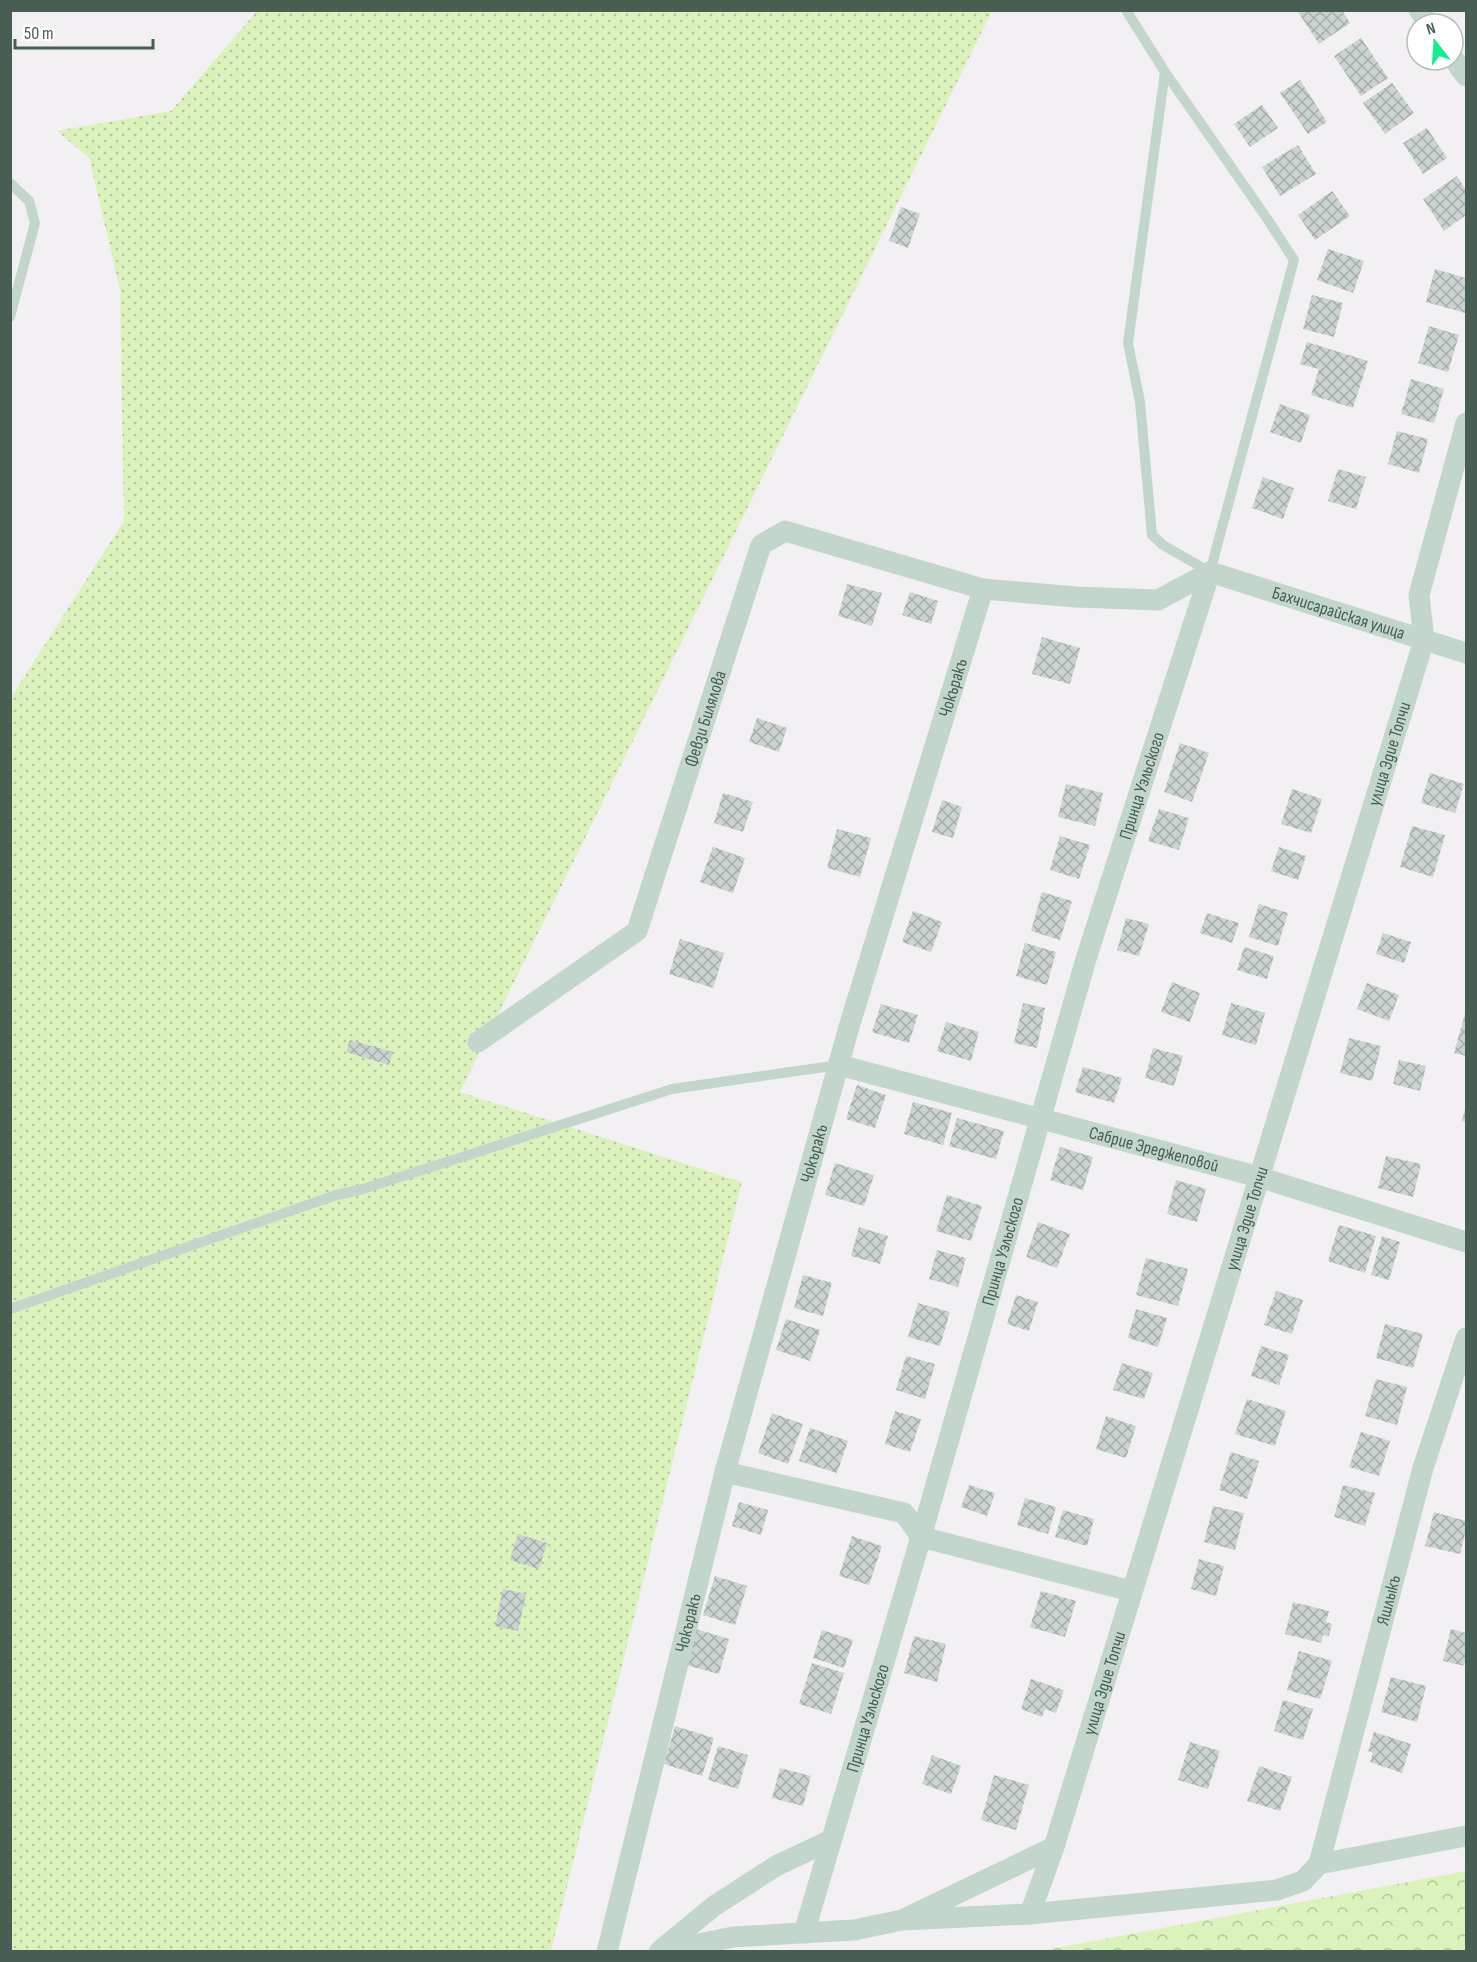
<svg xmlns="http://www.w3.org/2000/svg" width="1477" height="1962" font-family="'Sofia Sans Condensed',sans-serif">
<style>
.grass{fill:url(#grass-dots)}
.forest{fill:url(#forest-crowns)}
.building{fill:url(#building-cross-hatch)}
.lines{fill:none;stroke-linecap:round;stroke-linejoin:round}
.lane{stroke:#c3d6cb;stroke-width:10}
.street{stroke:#c3d6cb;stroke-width:21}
.labels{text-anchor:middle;stroke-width:5;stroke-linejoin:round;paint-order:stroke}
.street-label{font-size:18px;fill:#475f52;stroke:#fff}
</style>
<defs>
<pattern id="grass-dots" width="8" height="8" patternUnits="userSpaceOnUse" patternTransform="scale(1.5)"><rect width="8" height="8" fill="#dcf2bc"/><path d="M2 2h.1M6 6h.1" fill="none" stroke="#b4c79b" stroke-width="1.8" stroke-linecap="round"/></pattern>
<pattern id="forest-crowns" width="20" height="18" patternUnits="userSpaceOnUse" patternTransform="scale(1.5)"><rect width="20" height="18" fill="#dcf2bc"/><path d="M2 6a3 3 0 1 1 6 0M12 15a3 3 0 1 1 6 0" fill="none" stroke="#b4c79b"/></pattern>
<pattern id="building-cross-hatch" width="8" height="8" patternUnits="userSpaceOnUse" patternTransform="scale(1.5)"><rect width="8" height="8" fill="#cad3d0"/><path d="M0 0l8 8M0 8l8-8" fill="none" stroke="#a6aeab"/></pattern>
</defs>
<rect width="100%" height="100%" fill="#f3f0f3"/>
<path class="grass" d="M257 11H992L460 1092 742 1182 551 1951H11L10 699 124 521 120 289 89 158 57 131 171 111Z"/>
<path class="forest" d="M1466 1871V1951H1040Z"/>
<g class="building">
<path d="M1301 10H1342L1350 23 1319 44 1298 12Z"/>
<path d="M1361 38 1388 78 1361 96 1334 56Z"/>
<path d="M1300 80 1327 122 1308 134 1280 93Z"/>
<path d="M1392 83 1414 113 1385 134 1363 103Z"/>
<path d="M1262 105 1278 128 1250 147 1234 124Z"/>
<path d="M1427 128 1447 158 1423 174 1403 143Z"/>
<path d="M1298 145 1316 174 1280 196 1262 167Z"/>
<path d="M1457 176 1466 190V215L1444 231 1423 199Z"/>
<path d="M1332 191 1350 216 1315 240 1298 215Z"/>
<path d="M901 207 920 214 908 248 889 241Z"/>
<path d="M1328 249 1364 261 1353 293 1317 280Z"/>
<path d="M1435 269 1466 278 1465 313 1426 302Z"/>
<path d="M1312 295 1343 303 1334 337 1303 329Z"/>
<path d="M1429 326 1459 335 1448 372 1418 363Z"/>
<path d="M1307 342 1368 361 1353 408 1311 395 1319 369 1300 364Z"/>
<path d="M1411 379 1444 389 1434 423 1401 414Z"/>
<path d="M1280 404 1310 415 1301 443 1270 432Z"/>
<path d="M1397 431 1428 439 1419 473 1388 464Z"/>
<path d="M1338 469 1366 477 1356 509 1328 501Z"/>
<path d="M1263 477 1294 488 1283 519 1252 508Z"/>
<path d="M847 584 882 593 872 626 838 616Z"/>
<path d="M910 592 938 601 931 624 902 615Z"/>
<path d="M1042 637 1080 648 1070 684 1032 674Z"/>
<path d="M757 718 787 728 779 752 749 742Z"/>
<path d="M1180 743 1209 753 1192 802 1164 792Z"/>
<path d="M1430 773 1464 784 1455 813 1421 803Z"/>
<path d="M1066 784 1103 793 1095 826 1058 817Z"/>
<path d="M1292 789 1322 799 1311 833 1281 824Z"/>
<path d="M723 793 753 802 743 832 714 823Z"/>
<path d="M942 800 962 807 953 838 932 832Z"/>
<path d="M1159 809 1189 818 1179 850 1148 841Z"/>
<path d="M1412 826 1445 835 1433 877 1400 867Z"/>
<path d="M837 829 871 838 860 877 827 868Z"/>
<path d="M1060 836 1090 845 1079 879 1050 870Z"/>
<path d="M713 847 745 858 733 893 700 882Z"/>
<path d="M1279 847 1306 856 1298 880 1271 871Z"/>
<path d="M1042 892 1072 901 1060 940 1031 931Z"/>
<path d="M1259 904 1288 913 1278 946 1249 937Z"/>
<path d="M913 911 942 922 931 952 902 942Z"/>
<path d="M1207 913 1239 923 1232 943 1200 933Z"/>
<path d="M1126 918 1149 924 1139 956 1117 950Z"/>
<path d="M1383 933 1411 942 1404 963 1376 954Z"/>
<path d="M680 939 724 953 713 988 669 974Z"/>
<path d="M1025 943 1056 952 1047 985 1016 976Z"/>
<path d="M1244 947 1274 956 1267 979 1237 970Z"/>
<path d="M1172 982 1200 993 1190 1022 1161 1012Z"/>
<path d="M1367 983 1399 995 1389 1021 1357 1009Z"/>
<path d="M1023 1003 1045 1008 1037 1048 1014 1043Z"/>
<path d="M1231 1003 1265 1013 1256 1045 1222 1035Z"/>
<path d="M881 1004 918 1015 909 1043 872 1032Z"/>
<path d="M1466 1010V1056L1454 1053Z"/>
<path d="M946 1022 979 1032 971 1061 937 1051Z"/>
<path d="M1349 1038 1381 1046 1372 1081 1340 1073Z"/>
<path d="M350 1040 393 1052 389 1065 346 1052Z"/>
<path d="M1153 1048 1183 1056 1174 1086 1145 1078Z"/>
<path d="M1399 1060 1426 1066 1420 1091 1393 1084Z"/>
<path d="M1083 1067 1122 1078 1114 1103 1075 1092Z"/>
<path d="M857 1085 886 1095 875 1128 846 1119Z"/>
<path d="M913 1102 952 1113 943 1145 904 1134Z"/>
<path d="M1466 1105V1122L1462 1121Z"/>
<path d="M957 1118 1004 1131 996 1159 949 1146Z"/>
<path d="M1060 1147 1093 1157 1083 1190 1050 1180Z"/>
<path d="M1386 1156 1421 1164 1413 1197 1378 1188Z"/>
<path d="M835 1163 874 1175 864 1206 825 1195Z"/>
<path d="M1176 1180 1206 1189 1197 1222 1167 1214Z"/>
<path d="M947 1195 982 1206 971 1241 936 1231Z"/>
<path d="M1038 1222 1070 1234 1057 1268 1026 1257Z"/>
<path d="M1339 1225 1376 1236 1365 1273 1328 1261Z"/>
<path d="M859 1227 888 1236 880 1264 851 1256Z"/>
<path d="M1382 1236 1400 1242 1389 1280 1371 1275Z"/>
<path d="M937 1250 966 1258 958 1287 929 1279Z"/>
<path d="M1146 1258 1188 1269 1178 1306 1136 1295Z"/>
<path d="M803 1275 832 1283 823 1316 794 1308Z"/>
<path d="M1276 1291 1303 1300 1292 1334 1264 1325Z"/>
<path d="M1016 1295 1038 1302 1029 1331 1007 1324Z"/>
<path d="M918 1303 950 1312 940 1346 908 1337Z"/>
<path d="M1136 1309 1167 1318 1158 1347 1128 1338Z"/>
<path d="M786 1319 820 1330 810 1361 776 1350Z"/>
<path d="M1385 1324 1423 1334 1413 1368 1376 1358Z"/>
<path d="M1261 1346 1289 1355 1279 1385 1251 1376Z"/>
<path d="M906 1356 935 1364 925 1399 896 1390Z"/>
<path d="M1122 1363 1153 1373 1144 1399 1113 1390Z"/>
<path d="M1376 1379 1407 1387 1397 1425 1365 1416Z"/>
<path d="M1247 1399 1286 1411 1275 1446 1235 1434Z"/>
<path d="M895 1411 921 1419 910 1452 885 1444Z"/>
<path d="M772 1413 803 1424 788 1464 758 1453Z"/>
<path d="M1106 1416 1136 1426 1126 1458 1096 1449Z"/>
<path d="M810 1428 848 1441 837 1473 799 1461Z"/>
<path d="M1361 1432 1390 1441 1379 1476 1349 1467Z"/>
<path d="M1231 1452 1259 1461 1247 1499 1219 1490Z"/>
<path d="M969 1485 995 1493 987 1516 961 1507Z"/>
<path d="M1343 1485 1375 1493 1365 1526 1334 1517Z"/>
<path d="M1025 1498 1056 1507 1048 1534 1017 1525Z"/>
<path d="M739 1502 768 1510 761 1535 732 1526Z"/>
<path d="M1213 1506 1244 1513 1235 1550 1204 1542Z"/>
<path d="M1063 1510 1094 1519 1087 1546 1055 1537Z"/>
<path d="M1434 1512 1466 1521V1530L1460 1554 1425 1546Z"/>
<path d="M518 1534 547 1543 539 1569 510 1560Z"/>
<path d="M852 1536 882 1546 869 1585 839 1576Z"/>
<path d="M1199 1559 1224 1566 1216 1596 1191 1589Z"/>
<path d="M715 1576 747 1586 735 1625 703 1615Z"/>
<path d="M503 1589 526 1594 518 1631 495 1626Z"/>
<path d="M1041 1591 1076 1601 1065 1637 1030 1627Z"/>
<path d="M1293 1602 1329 1611 1326 1622 1332 1624 1329 1636 1323 1635 1321 1643 1285 1634Z"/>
<path d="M693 1628 729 1639 719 1674 682 1664Z"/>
<path d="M1451 1629 1466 1633V1655L1464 1666 1443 1661Z"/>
<path d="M822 1630 853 1640 844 1668 813 1658Z"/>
<path d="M914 1636 946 1644 937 1682 904 1673Z"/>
<path d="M1299 1651 1332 1661 1320 1699 1287 1690Z"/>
<path d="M812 1663 844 1673 831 1714 799 1704Z"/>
<path d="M1391 1677 1426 1686 1417 1722 1381 1712Z"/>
<path d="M1031 1679 1064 1690 1056 1713 1045 1709 1042 1717 1021 1709Z"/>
<path d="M1283 1700 1313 1709 1303 1740 1274 1731Z"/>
<path d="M675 1726 714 1738 702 1776 664 1764Z"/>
<path d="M1374 1732 1411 1744 1402 1773 1370 1762 1373 1753 1368 1751Z"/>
<path d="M1190 1742 1220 1751 1208 1789 1178 1780Z"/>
<path d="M718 1746 748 1755 738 1789 708 1780Z"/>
<path d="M932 1755 961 1766 951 1794 922 1784Z"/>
<path d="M1259 1766 1292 1777 1280 1811 1247 1801Z"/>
<path d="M780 1768 811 1776 803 1806 772 1798Z"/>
<path d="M994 1775 1029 1785 1016 1830 981 1820Z"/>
</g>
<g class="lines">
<g class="lane">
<path d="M1126 10 1165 72 1128 343 1140 402 1152 535 1163 545 1210 572 1294 260 1266 217 1165 72"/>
<path d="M10 183 29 201 35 223 10 317"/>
<path d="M10 1309 336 1195 363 1189 672 1089 839 1065"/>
</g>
<g class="street">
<path d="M1419 10 1429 24"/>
<path d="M1453 58 1466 76"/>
<path id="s1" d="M1210 572 1466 653"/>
<path id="s2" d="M478 1042 637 931 761 545 785 531 983 589"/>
<path id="s3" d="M839 1065 1259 1177 1466 1242"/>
<path d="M725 1472 904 1513 921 1537 1131 1591"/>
<path id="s4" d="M1319 1864 1423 1468 1466 1338"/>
<path d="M1030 1914 1054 1847"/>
<path id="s5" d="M902 1920 1054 1847 1424 640 1419 595 1466 423"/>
<path id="s6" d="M804 1933 921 1537 1086 959 1210 572"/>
<path d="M662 1949 714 1906 776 1866 831 1840"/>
<path id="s7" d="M607 1952 725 1472 849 1027 983 589 1076 597 1158 600 1210 572"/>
<path d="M659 1952 733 1937 854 1930 902 1920 1030 1914 1277 1890 1303 1881 1319 1864 1466 1836"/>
</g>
</g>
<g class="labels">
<g class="street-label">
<text dy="6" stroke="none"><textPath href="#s1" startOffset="135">Бахчисарайская улица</textPath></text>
<text dy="6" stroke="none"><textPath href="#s7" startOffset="1311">Чокъракъ</textPath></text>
<text dy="6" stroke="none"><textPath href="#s2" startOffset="417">Февзи Билялова</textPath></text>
<text dy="6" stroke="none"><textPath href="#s5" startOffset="1312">улица Эдие Топчи</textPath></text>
<text dy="6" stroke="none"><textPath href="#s6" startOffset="1196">Принца Уэльского</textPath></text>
<text dy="6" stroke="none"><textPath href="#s3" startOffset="326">Сабрие Эреджеповой</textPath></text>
<text dy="6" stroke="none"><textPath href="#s7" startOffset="825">Чокъракъ</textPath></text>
<text dy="6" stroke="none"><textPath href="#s5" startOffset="826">улица Эдие Топчи</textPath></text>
<text dy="6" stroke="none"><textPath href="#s6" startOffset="710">Принца Уэльского</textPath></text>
<text dy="6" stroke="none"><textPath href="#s4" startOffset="273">Яшлыкъ</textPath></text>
<text dy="6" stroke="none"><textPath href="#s7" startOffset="339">Чокъракъ</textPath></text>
<text dy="6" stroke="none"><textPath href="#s5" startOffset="340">улица Эдие Топчи</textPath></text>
<text dy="6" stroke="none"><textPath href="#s6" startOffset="224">Принца Уэльского</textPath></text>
</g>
</g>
<rect width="1477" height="1962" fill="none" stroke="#475f52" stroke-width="24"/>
<g transform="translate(1435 42) rotate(343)"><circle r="28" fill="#ffffff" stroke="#b5bfba" stroke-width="1.5"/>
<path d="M0-4.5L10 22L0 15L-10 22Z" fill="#0fee90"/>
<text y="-9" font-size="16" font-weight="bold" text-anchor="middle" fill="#475f52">N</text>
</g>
<path d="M15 39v9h138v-9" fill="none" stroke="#475f52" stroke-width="3"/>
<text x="24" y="39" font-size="18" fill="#475f52" stroke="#ffffff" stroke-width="4.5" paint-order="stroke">50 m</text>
</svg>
